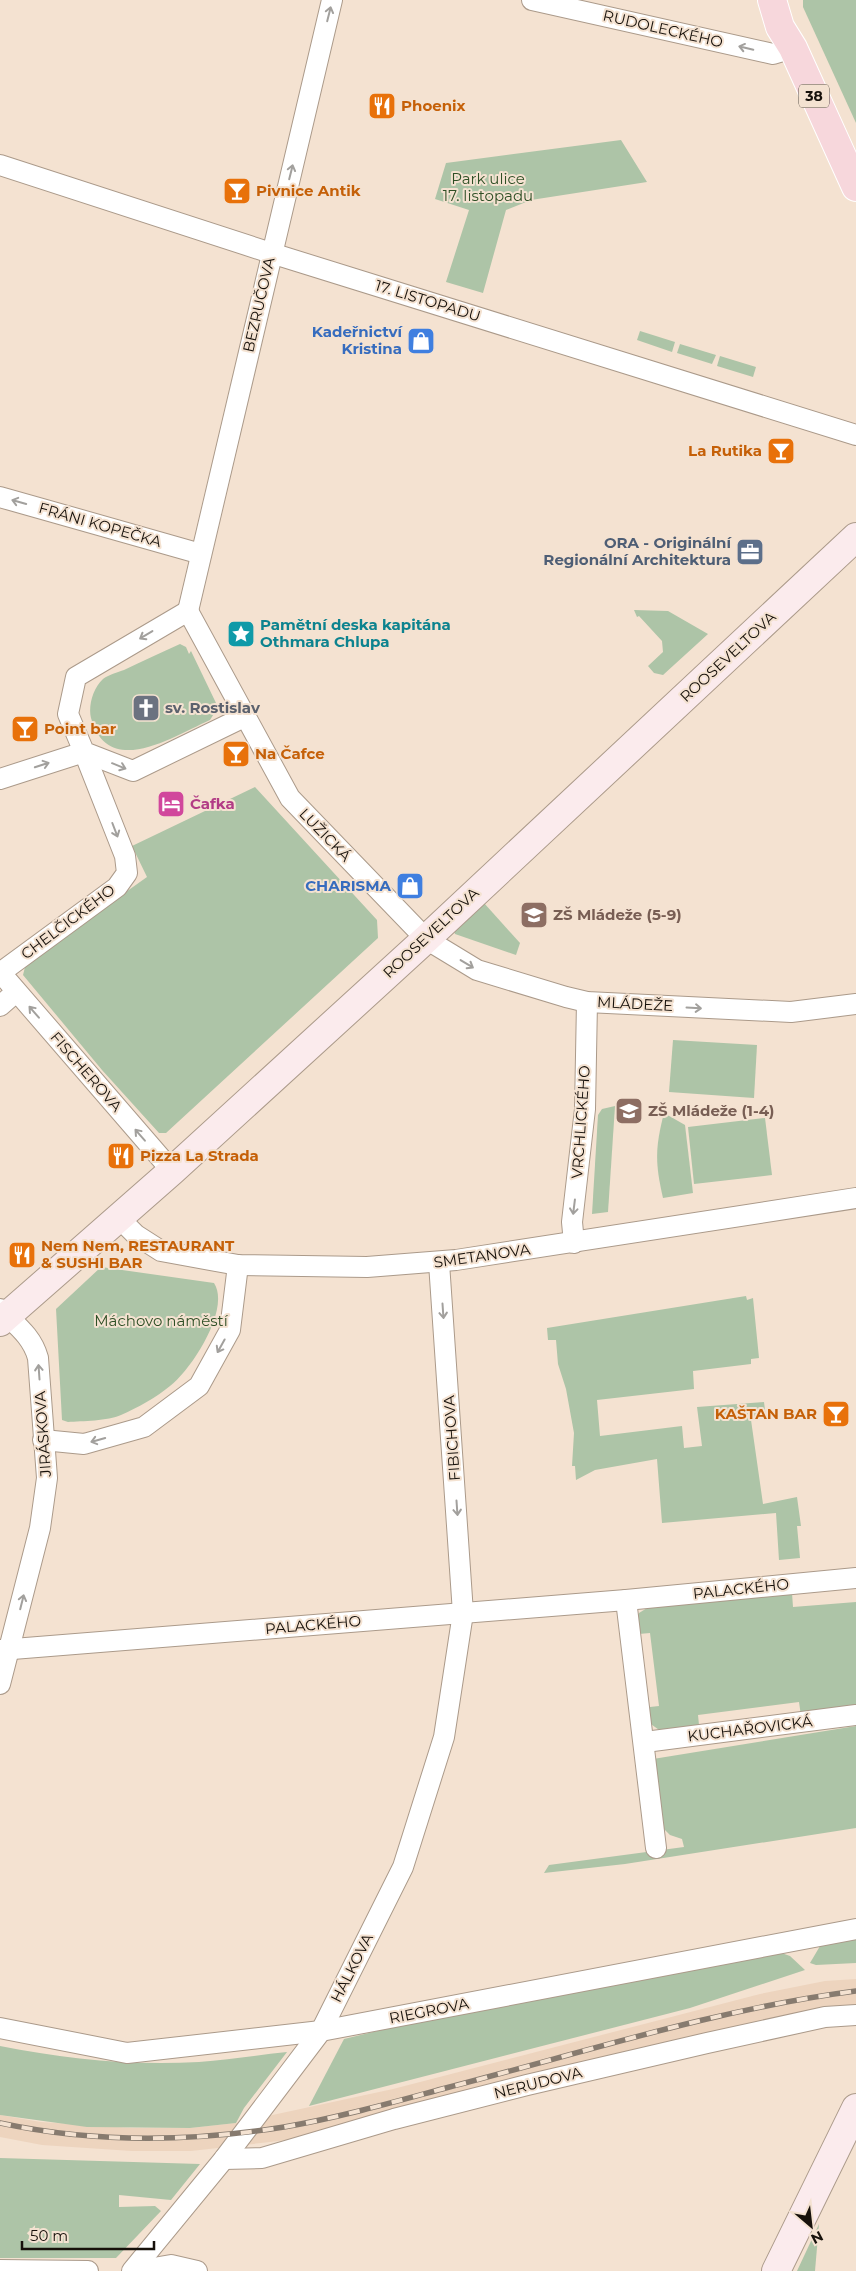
<svg xmlns="http://www.w3.org/2000/svg" width="856" height="2271" font-family="Montserrat,sans-serif">
<style>
.built{fill:#edd4be}
.green{fill:#adc4a7}
.lines{fill:none;stroke-linecap:round;stroke-linejoin:round}
.street-casing{stroke:#ab9a8a;stroke-width:22}
.secondary-casing{stroke:#ab9a8a;stroke-width:30}
.primary-casing{stroke:#fff;stroke-width:30}
.street{stroke:#fff;stroke-width:20}
.secondary{stroke:#fbebed;stroke-width:28}
.primary{stroke:#f7d7dc;stroke-width:28}
.rail-casing{stroke:#877b6f;stroke-width:5.5}
.rail{stroke:#f4e2d1;stroke-width:4;stroke-dasharray:11;stroke-linecap:butt}
.oneway{stroke:#a2a09d}
.labels{text-anchor:middle;stroke-width:4;stroke-linejoin:round;paint-order:stroke}
.shield{fill:#f4e2d1;stroke:#595046;stroke-width:1}
.shield-label{font-size:14px;font-weight:bold;fill:#17110b}
.street-label{font-size:15px;fill:#17110b;stroke:#f4e2d1}
.food-label{font-size:15px;font-weight:bold;fill:#c56008;stroke:#f4e2d1;text-anchor:start}
.park-label{font-size:15px;fill:#2e4f25;stroke:#f4e2d1}
.shop-label{font-size:15px;font-weight:bold;fill:#366cbe;stroke:#f4e2d1;text-anchor:end}
.service-label{font-size:15px;font-weight:bold;fill:#4e5e75;stroke:#f4e2d1;text-anchor:end}
.culture-label{font-size:15px;font-weight:bold;fill:#0d838f;stroke:#f4e2d1;text-anchor:start}
.worship-label{font-size:15px;font-weight:bold;fill:#5b616d;stroke:#f4e2d1;text-anchor:start}
.hotel-label{font-size:15px;font-weight:bold;fill:#b23c85;stroke:#f4e2d1;text-anchor:start}
.education-label{font-size:15px;font-weight:bold;fill:#785e54;stroke:#f4e2d1;text-anchor:start}
</style>
<rect width="100%" height="100%" fill="#f4e2d1"/>
<path class="built" d="M856 1979V2004L765 2020 708 2033 343 2128 288 2140 191 2151H132L42 2145 0 2137V2115L41 2122 131 2128H190L236 2123 393 2089 760 1994 825 1981Z"/>
<g class="green">
<path d="M803 0H856V123L803 7Z"/>
<path d="M621 140 647 182 531 200 506 210 483 293 446 282 469 210 435 199 446 163Z"/>
<path d="M640 331 675 342 672 352 637 340Z"/>
<path d="M680 344 716 355 712 364 677 353Z"/>
<path d="M720 356 756 367 753 377 717 366Z"/>
<path d="M634 610 668 611 708 634 663 675 654 673 648 666 663 652 662 641 639 616 637 617Z"/>
<path d="M180 644 186 647 189 654 191 651 216 703H214L215 712 210 720C174 736 108 780 91 718 88 706 93 688 103 679 108 675 118 672 124 670 142 661 161 653 180 644Z"/>
<path d="M255 787 377 920 378 938 166 1133H159L102 1070 23 975 26 963 147 877 132 846Z"/>
<path d="M484 903 520 943 516 955 455 934 454 931Z"/>
<path d="M673 1040 757 1045 754 1098 669 1092Z"/>
<path d="M615 1106 608 1212 592 1214 598 1115 602 1109Z"/>
<path d="M664 1113 685 1125 693 1193 663 1198C655 1163 655 1148 664 1113Z"/>
<path d="M765 1118 772 1175 694 1184 688 1127Z"/>
<path d="M101 1267 214 1283C231 1309 191 1370 170 1386 157 1397 137 1408 121 1415 108 1421 82 1421 68 1422L62 1420 56 1309Z"/>
<path d="M746 1296 747 1300 753 1298 759 1358 751 1359V1364L693 1371 694 1389 597 1400 600 1436 682 1426 684 1448 702 1446 697 1407 764 1402 766 1418 751 1420 763 1504 797 1497 801 1526H797L800 1558 779 1560 776 1513 662 1523 657 1459 595 1470 576 1480 575 1466H572L574 1433 566 1389 558 1364 556 1340H548L547 1328Z"/>
<path d="M792 1593 793 1607 856 1602V1709L801 1716 799 1702 698 1715 699 1725 662 1732 648 1722 646 1711 650 1707 659 1706 650 1633 639 1634 636 1618 639 1613 652 1605Z"/>
<path d="M856 1726V1828L625 1864 544 1873 549 1865 684 1847 682 1839 670 1835 663 1828 653 1759Z"/>
<path d="M856 1934V1963L816 1965 810 1963 823 1941Z"/>
<path d="M773 1950 790 1956 805 1970 690 2008 309 2106 344 2039 435 2017Z"/>
<path d="M0 2046C65 2059 132 2066 199 2062 228 2060 258 2055 287 2052L244 2108 236 2123 190 2128 87 2127 0 2115Z"/>
<path d="M0 2158 200 2164 171 2200 119 2195V2207L155 2206 161 2211 116 2258H0Z"/>
<path d="M819 2224 815 2271H797Z"/>
</g>
<g class="lines">
<defs>
<g id="street">
<path d="M532 0 773 54 793 48"/>
<path d="M0 165 271 253 856 435"/>
<path d="M0 497 201 554"/>
<path d="M188 611 290 798 426 939 477 970 566 997 587 1002 791 1012 856 1004"/>
<path d="M188 611 332 0"/>
<path d="M188 611 76 677 68 714 84 752 133 771 246 716"/>
<path d="M0 779 84 752 125 856 127 873 117 887 0 973"/>
<path d="M0 972 172 1171"/>
<path d="M0 1006 16 992"/>
<path d="M118 1217 136 1235 161 1251 238 1265 367 1267 456 1260 856 1198"/>
<path d="M574 1243 572 1222 585 1109 587 1002"/>
<path d="M0 1309C16 1325 32 1336 38 1358L47 1478 40 1528 0 1684"/>
<path d="M43 1440 84 1444 144 1427 199 1386 230 1330 238 1265"/>
<path d="M626 1600 656 1848"/>
<path d="M0 1650 626 1600 856 1578"/>
<path d="M645 1742 856 1715"/>
<path d="M0 2028 127 2053 321 2031 856 1929"/>
<path d="M224 2159 262 2158 394 2119 527 2085 707 2043 825 2017 856 2015"/>
<path d="M0 2270 88 2271"/>
<path d="M132 2271 224 2159 321 2031 403 1867 444 1737 463 1613 439 1263"/>
<path d="M136 2271 171 2265 197 2271"/>
</g>
<g id="secondary">
<path d="M0 1322 172 1171 426 939 856 537"/>
<path d="M776 2271 856 2108"/>
</g>
<path id="primary" d="M772 0 780 27 793 48 856 187"/>
</defs>
<use href="#street" class="street-casing"/>
<use href="#secondary" class="secondary-casing"/>
<use href="#primary" class="primary-casing"/>
<use href="#street" class="street"/>
<use href="#secondary" class="secondary"/>
<use href="#primary" class="primary"/>
<defs>
<path id="rail" d="M0 2123C93 2143 191 2142 284 2127 337 2118 390 2103 442 2089 579 2054 716 2009 856 1991"/>
</defs>
<use href="#rail" class="rail-casing"/>
<use href="#rail" class="rail"/>
</g>
<defs><path id="oneway-shaft" d="M-6 0H5M1.5-3L5.5 0L1.5 3" fill="none" stroke-width="1.6" stroke-linecap="round" stroke-linejoin="round" transform="scale(1.25)"/></defs>
<g class="oneway">
<use href="#oneway-shaft" transform="translate(329 14) rotate(-76)"/>
<use href="#oneway-shaft" transform="translate(746 48) rotate(-167)"/>
<use href="#oneway-shaft" transform="translate(291 172) rotate(-76)"/>
<use href="#oneway-shaft" transform="translate(19 502) rotate(-164)"/>
<use href="#oneway-shaft" transform="translate(146 635) rotate(149)"/>
<use href="#oneway-shaft" transform="translate(42 765) rotate(-18)"/>
<use href="#oneway-shaft" transform="translate(119 766) rotate(22)"/>
<use href="#oneway-shaft" transform="translate(115 830) rotate(69)"/>
<use href="#oneway-shaft" transform="translate(467 964) rotate(31)"/>
<use href="#oneway-shaft" transform="translate(694 1008) rotate(3)"/>
<use href="#oneway-shaft" transform="translate(34 1012) rotate(-131)"/>
<use href="#oneway-shaft" transform="translate(140 1135) rotate(-131)"/>
<use href="#oneway-shaft" transform="translate(574 1207) rotate(97)"/>
<use href="#oneway-shaft" transform="translate(443 1311) rotate(86)"/>
<use href="#oneway-shaft" transform="translate(221 1346) rotate(119)"/>
<use href="#oneway-shaft" transform="translate(39 1372) rotate(-94)"/>
<use href="#oneway-shaft" transform="translate(98 1440) rotate(164)"/>
<use href="#oneway-shaft" transform="translate(457 1508) rotate(86)"/>
<use href="#oneway-shaft" transform="translate(22 1602) rotate(-76)"/>
</g>
<defs>
<symbol id="restaurant-square" viewBox="-11 -11 22 22"><rect x="-9" y="-9" width="18" height="18" rx="4" fill="#e8710a" stroke="#f4e2d1"/><path d="M-5-6h1v4h1v-4h1v4h1v-4h1v5L-1.5 .5V6h-2V.5L-5-1ZM5-6V6H3V1.5H1.5Q1.5-4 5-6Z" fill="#fff"/></symbol>
<symbol id="bar-square" viewBox="-11 -11 22 22"><rect x="-9" y="-9" width="18" height="18" rx="4" fill="#e8710a" stroke="#f4e2d1"/><path d="M-6-5H6L.8 .8V4.5H3.5V6h-7V4.5H-.8V.8Z" fill="#fff"/></symbol>
<symbol id="shop-square" viewBox="-11 -11 22 22"><rect x="-9" y="-9" width="18" height="18" rx="4" fill="#3f7fe0" stroke="#f4e2d1"/><path d="M-5-2.5h2.3a2.7 3.5 0 0 1 5.4 0H5L5.5 6h-11ZM-1.5-2.5h3a1.5 2.3 0 0 0-3 0Z" fill="#fff"/></symbol>
<symbol id="office-square" viewBox="-11 -11 22 22"><rect x="-9" y="-9" width="18" height="18" rx="4" fill="#5c6f8a" stroke="#f4e2d1"/><path d="M-6-3h4V-5.5h4V-3h4V5H-6ZM-1-4.5V-3h2v-1.5ZM-6 0V1H6V0Z" fill="#fff"/></symbol>
<symbol id="sight-square" viewBox="-11 -11 22 22"><rect x="-9" y="-9" width="18" height="18" rx="4" fill="#0f9aa8" stroke="#f4e2d1"/><path d="M0-6L1.8-2.2L6-1.7L2.9 1.2L3.7 5.4L0 3.3L-3.7 5.4L-2.9 1.2L-6-1.7L-1.8-2.2Z" fill="#fff"/></symbol>
<symbol id="church-square" viewBox="-11 -11 22 22"><rect x="-9" y="-9" width="18" height="18" rx="4" fill="#6b7280" stroke="#f4e2d1"/><path d="M-1.2-6h2.4v3.5h3.3v2.4h-3.3V6h-2.4V-.1h-3.3v-2.4h3.3Z" fill="#fff"/></symbol>
<symbol id="hotel-square" viewBox="-11 -11 22 22"><rect x="-9" y="-9" width="18" height="18" rx="4" fill="#d1479c" stroke="#f4e2d1"/><path d="M-6-4.5h1.5V1H6V5H4.5V3h-9V5H-6ZM-4 0a1.8 1.8 0 1 1 3.6 0ZM.5 0V-2.5h3Q6-2.5 6 0Z" fill="#fff"/></symbol>
<symbol id="school-square" viewBox="-11 -11 22 22"><rect x="-9" y="-9" width="18" height="18" rx="4" fill="#8d6e63" stroke="#f4e2d1"/><path d="M0-5L7-2L0 1L-7-2ZM-4 1L0 2.5L4 1V4Q0 6-4 4Z" fill="#fff"/></symbol>
</defs>
<g fill-rule="evenodd">
<use href="#restaurant-square" x="366" y="90" width="32" height="32"/>
<use href="#bar-square" x="221" y="175" width="32" height="32"/>
<use href="#shop-square" x="405" y="325" width="32" height="32"/>
<use href="#bar-square" x="765" y="435" width="32" height="32"/>
<use href="#office-square" x="734" y="536" width="32" height="32"/>
<use href="#sight-square" x="225" y="618" width="32" height="32"/>
<use href="#church-square" x="130" y="692" width="32" height="32"/>
<use href="#bar-square" x="9" y="713" width="32" height="32"/>
<use href="#bar-square" x="220" y="738" width="32" height="32"/>
<use href="#hotel-square" x="155" y="788" width="32" height="32"/>
<use href="#shop-square" x="394" y="870" width="32" height="32"/>
<use href="#school-square" x="518" y="899" width="32" height="32"/>
<use href="#school-square" x="613" y="1095" width="32" height="32"/>
<use href="#restaurant-square" x="105" y="1140" width="32" height="32"/>
<use href="#restaurant-square" x="6" y="1239" width="32" height="32"/>
<use href="#bar-square" x="820" y="1398" width="32" height="32"/>
</g>
<g class="labels">
<rect class="shield" x="799" y="84.5" width="30" height="23" rx="4"/>
<g class="shield-label">
<text x="814" y="101">38</text>
</g>
<g class="street-label">
<text transform="translate(663 29) rotate(13)" y="5">RUDOLECKÉHO</text>
<text transform="translate(428 301) rotate(17)" y="5">17. LISTOPADU</text>
<text transform="translate(259 305) rotate(-77)" y="5">BEZRUČOVA</text>
<text transform="translate(100 525) rotate(16)" y="5">FRÁNI KOPEČKA</text>
<text transform="translate(728 657) rotate(-43)" y="5">ROOSEVELTOVA</text>
<text transform="translate(325 835) rotate(46)" y="5">LUŽICKÁ</text>
<text transform="translate(68 922) rotate(-37)" y="5">CHELČICKÉHO</text>
<text transform="translate(431 933) rotate(-43)" y="5">ROOSEVELTOVA</text>
<text transform="translate(635 1004) rotate(3)" y="5">MLÁDEŽE</text>
<text transform="translate(86 1072) rotate(49)" y="5">FISCHEROVA</text>
<text transform="translate(581 1122) rotate(-86)" y="5">VRCHLICKÉHO</text>
<text transform="translate(482 1256) rotate(-8)" y="5">SMETANOVA</text>
<text transform="translate(43 1434) rotate(-94)" y="5">JIRÁSKOVA</text>
<text transform="translate(452 1438) rotate(-94)" y="5">FIBICHOVA</text>
<text transform="translate(741 1589) rotate(-6)" y="5">PALACKÉHO</text>
<text transform="translate(313 1625) rotate(-5)" y="5">PALACKÉHO</text>
<text transform="translate(750 1729) rotate(-7)" y="5">KUCHAŘOVICKÁ</text>
<text transform="translate(352 1968) rotate(-63)" y="5">HÁLKOVA</text>
<text transform="translate(429 2011) rotate(-11)" y="5">RIEGROVA</text>
<text transform="translate(538 2083) rotate(-14)" y="5">NERUDOVA</text>
</g>
<g class="food-label">
<text x="401" y="111">Phoenix</text>
<text x="256" y="196">Pivnice Antik</text>
<text x="762" y="456" text-anchor="end">La Rutika</text>
<text x="44" y="734">Point bar</text>
<text x="255" y="759">Na Čafce</text>
<text x="140" y="1161">Pizza La Strada</text>
<text x="41" y="1251">Nem Nem, RESTAURANT<tspan x="41" dy="17">&amp; SUSHI BAR</tspan></text>
<text x="817" y="1419" text-anchor="end">KAŠTAN BAR</text>
</g>
<g class="park-label">
<text x="488" y="184">Park ulice<tspan x="488" dy="17">17. listopadu</tspan></text>
<text x="161" y="1326">Máchovo náměstí</text>
</g>
<g class="shop-label">
<text x="402" y="337">Kadeřnictví<tspan x="402" dy="17">Kristina</tspan></text>
<text x="391" y="891">CHARISMA</text>
</g>
<g class="service-label">
<text x="731" y="548">ORA - Originální<tspan x="731" dy="17">Regionální Architektura</tspan></text>
</g>
<g class="culture-label">
<text x="260" y="630">Pamětní deska kapitána<tspan x="260" dy="17">Othmara Chlupa</tspan></text>
</g>
<g class="worship-label">
<text x="165" y="713">sv. Rostislav</text>
</g>
<g class="hotel-label">
<text x="190" y="809">Čafka</text>
</g>
<g class="education-label">
<text x="553" y="920">ZŠ Mládeže (5-9)</text>
<text x="648" y="1116">ZŠ Mládeže (1-4)</text>
</g>
</g>
<g transform="translate(811 2226) rotate(152)" stroke="#f4e2d1" stroke-width="4" paint-order="stroke">
<path d="M0-4L9 19L0 12L-9 19Z" fill="#17110b"/>
<text y="-8" font-size="14" font-weight="bold" text-anchor="middle" fill="#17110b">N</text>
</g>
<path d="M22 2241v8h132v-8" fill="none" stroke="#17110b" stroke-width="2.5"/>
<text x="30" y="2241" font-size="15" fill="#17110b" stroke="#f4e2d1" stroke-width="4" paint-order="stroke">50 m</text>
</svg>
